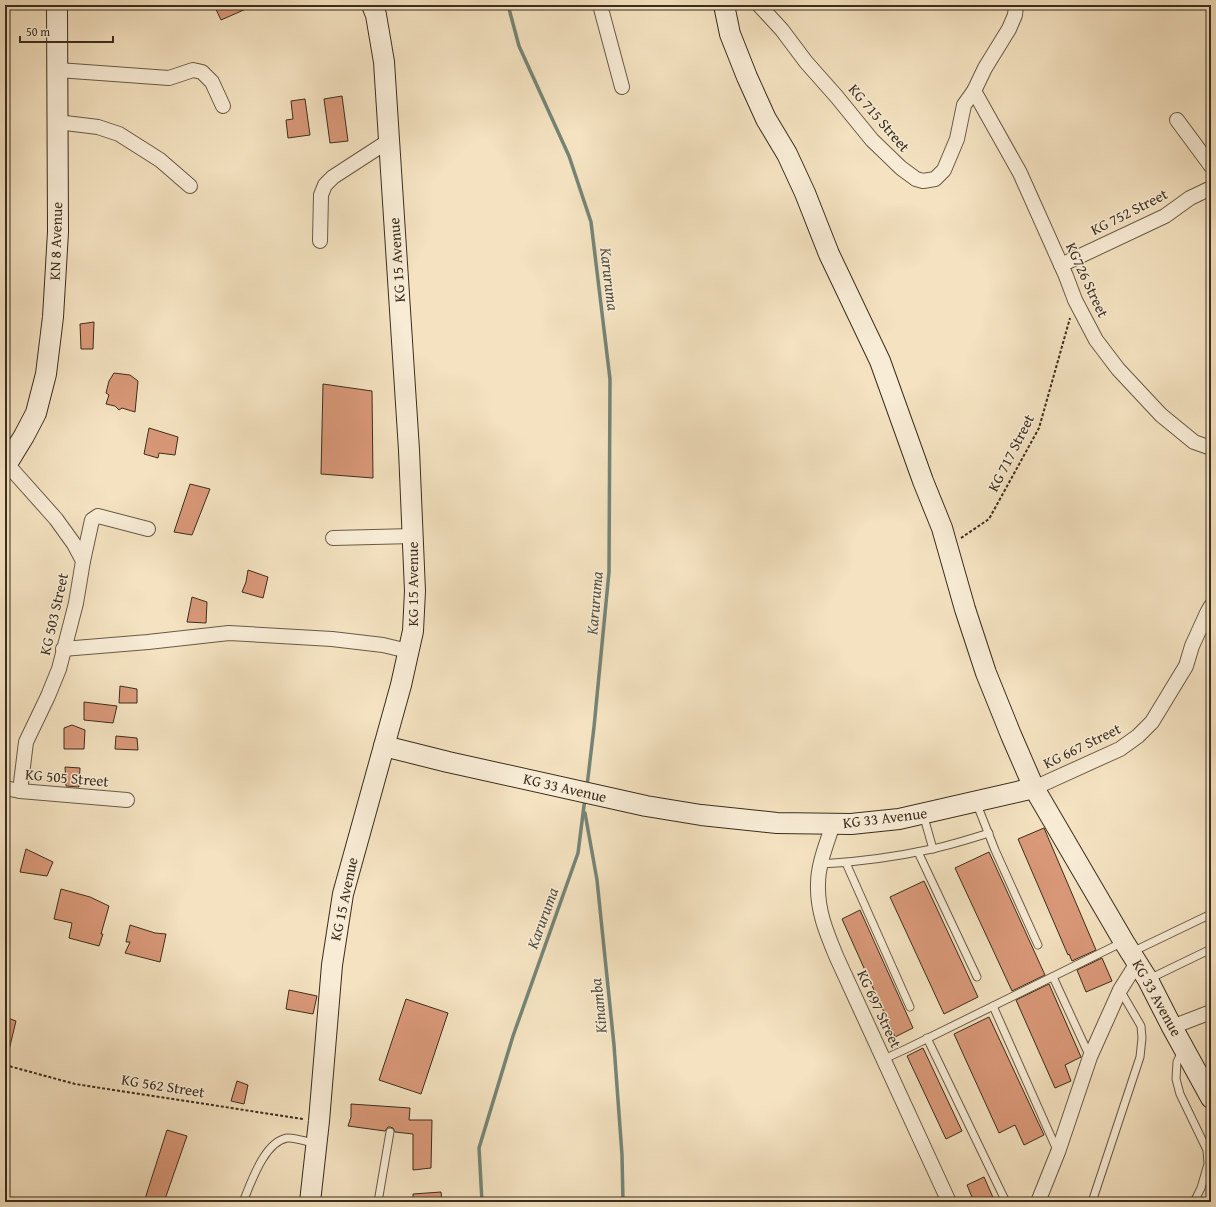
<svg xmlns="http://www.w3.org/2000/svg" width="1216" height="1207" font-family="'Gentium Book Plus',serif">
<style>
.lines{fill:none;stroke-linecap:round;stroke-linejoin:round}
.stream{stroke:#758476;stroke-width:3.5}
.building{fill:#da9979;stroke:#3b2d1d}
.lane-casing{stroke:#695a46;stroke-width:9}
.street-casing{stroke:#695a46;stroke-width:16}
.secondary-casing{stroke:#3b2d1d;stroke-width:22}
.path{stroke:#3b2d1d;stroke-width:2;stroke-dasharray:3 2;stroke-linecap:butt}
.lane{stroke:#f8ecd6;stroke-width:7}
.street{stroke:#f8ecd6;stroke-width:14}
.secondary{stroke:#f8ecd6;stroke-width:20}
.labels{text-anchor:middle;stroke-width:3;stroke-linejoin:round;paint-order:stroke}
.street-label{font-size:15px;fill:#3b2d1d;stroke:#f8ecd6}
.water-label{font-size:16px;font-style:italic;fill:#535142;stroke:#f8ecd6}
</style>
<rect width="100%" height="100%" fill="#f4e2c0"/>
<filter id="stains"><feTurbulence type="fractalNoise" baseFrequency=".005" numOctaves="4"/><feColorMatrix values="0 0 0 0 .2 0 0 0 0 .09 0 0 0 0 .02 0 0 0 .5 -.17"/></filter>
<radialGradient id="worn" r=".72"><stop offset=".6" stop-color="#630" stop-opacity="0"/><stop offset="1" stop-color="#630" stop-opacity=".3"/></radialGradient>
<g class="lines">
<g class="stream">
<path d="M508 5 519 46 569 156 591 222 610 379 609 572 594 727 587 786"/>
<path d="M585 813 597 880 614 1045 622 1155 623 1202"/>
<path d="M482 1202 479 1148 513 1036 578 853 585 798"/>
</g>
</g>
<g class="building">
<path d="M214 5H255L221 20Z"/>
<path d="M342 96 348 141 330 143 324 99Z"/>
<path d="M305 99 310 135 288 138 286 120 293 119 291 101Z"/>
<path d="M94 322 93 349H81L80 324Z"/>
<path d="M114 373 130 375 138 381 135 412 122 408 119 410 115 406 106 404 109 395 106 393 109 381Z"/>
<path d="M323 384 372 391 373 478 321 474Z"/>
<path d="M149 428 178 437 175 455 159 453 158 458 144 454Z"/>
<path d="M190 484 210 489 192 535 174 532Z"/>
<path d="M248 570 268 577 263 598 242 592 246 582Z"/>
<path d="M192 597 207 602 206 623 187 622Z"/>
<path d="M120 686 137 689V703H119Z"/>
<path d="M84 702 117 706 113 723 84 720Z"/>
<path d="M72 725 85 730 84 749H64V728Z"/>
<path d="M116 736 137 738 138 750 115 749Z"/>
<path d="M65 767 80 768 79 787 66 786Z"/>
<path d="M1044 828 1096 950 1072 961 1069 954 1068 955 1018 839Z"/>
<path d="M26 849 53 862 47 876 20 872Z"/>
<path d="M989 852 1045 975 1012 991 955 868Z"/>
<path d="M924 881 978 997 944 1014 890 897Z"/>
<path d="M61 889 90 897 109 906 101 934H103L99 946 69 938 72 923 54 919Z"/>
<path d="M860 910 913 1028 895 1037 842 919Z"/>
<path d="M130 925 155 933 166 934 160 962 125 953 130 942H126Z"/>
<path d="M1102 958 1112 981 1086 992 1077 970Z"/>
<path d="M1049 984 1081 1057 1065 1065 1071 1081 1055 1088 1016 1000Z"/>
<path d="M289 990 317 996 313 1014 286 1009Z"/>
<path d="M406 999 448 1013 421 1094 379 1080Z"/>
<path d="M5 1017 16 1021 9 1050 5 1049Z"/>
<path d="M989 1017 1044 1135 1024 1145 1015 1125 999 1133 954 1034Z"/>
<path d="M923 1048 962 1131 946 1139 907 1056Z"/>
<path d="M237 1081 248 1085 244 1104 231 1101Z"/>
<path d="M351 1104 410 1108 409 1120H432L431 1168 413 1170V1134L395 1132 393 1128 390 1127H388L385 1131 348 1126 351 1117Z"/>
<path d="M167 1130 187 1136 164 1202H144Z"/>
<path d="M984 1177 995 1202H974L967 1185Z"/>
<path d="M441 1192 442 1202H413V1194Z"/>
</g>
<g class="lines">
<defs>
<g id="lane">
<path d="M976 802 995 850 1038 945"/>
<path d="M923 814 933 849"/>
<path d="M918 852 977 977"/>
<path d="M846 863 910 1007"/>
<path d="M821 864C858 862 895 857 932 849 951 845 970 839 989 833"/>
<path d="M1132 952 1211 914"/>
<path d="M1053 977 1090 1057"/>
<path d="M1149 979 1211 949"/>
<path d="M993 1006 1057 1150"/>
<path d="M927 1038 1006 1202"/>
<path d="M1182 1051 1177 1062 1176 1079 1180 1094 1207 1150 1208 1164 1201 1188 1194 1202"/>
<path d="M884 1059 908 1048 1123 942"/>
<path d="M243 1202C251 1183 264 1142 287 1138 295 1137 306 1142 314 1143"/>
<path d="M378 1202 390 1132"/>
<path d="M1092 1202 1140 1057 1142 1038 1141 1026 1120 990"/>
</g>
<g id="street">
<path d="M600 5 622 87"/>
<path d="M759 5 782 30 806 62 837 97 872 140 901 168 916 179 923 181 935 179 944 170 957 139 964 105 974 91 985 68 1009 29 1015 15 1016 5"/>
<path d="M58 70 169 78 193 70 202 72 212 82 223 106"/>
<path d="M974 91 1020 173 1066 276 1075 300 1096 340 1118 369 1161 415 1194 442 1211 448"/>
<path d="M1177 120 1211 166"/>
<path d="M57 122 98 127 119 134 160 160 190 186"/>
<path d="M320 241 321 195 325 185 333 177 390 140"/>
<path d="M1061 265 1165 216 1190 198 1211 188"/>
<path d="M7 464 56 519 74 544 83 561 76 603 59 669 48 696 26 742 20 791"/>
<path d="M333 538 413 536"/>
<path d="M83 561 92 520 98 516 148 529"/>
<path d="M63 649 148 642 229 633 332 639 383 645 408 651"/>
<path d="M5 788 20 791 127 800"/>
<path d="M1034 788 1120 749 1138 736 1152 722 1186 666 1192 646 1207 613 1211 606"/>
<path d="M833 824C827 843 818 864 818 884 817 911 827 934 837 958L949 1202"/>
<path d="M1172 1027 1211 1012"/>
<path d="M1038 1202 1058 1152 1090 1057 1120 990 1137 963"/>
</g>
<g id="secondary">
<path d="M724 5 730 34 747 77 766 119 787 154 805 193 829 254 880 361 923 481 942 528 965 609 986 673 1011 735 1034 788"/>
<path d="M5 467 24 436 36 413 46 374 53 317 58 232 57 5"/>
<path d="M384 746 448 762 646 806 701 815 777 823 851 824 899 819 1034 788 1124 942 1148 980 1172 1027 1211 1098"/>
<path d="M310 1202 319 1121 332 965 343 894 401 685 413 631 415 591 409 450 384 62 376 15 372 5"/>
</g>
</defs>
<use href="#lane" class="lane-casing"/>
<use href="#street" class="street-casing"/>
<use href="#secondary" class="secondary-casing"/>
<g class="path">
<path d="M961 538 989 519 1039 428 1070 318"/>
<path d="M5 1065 75 1084 303 1119"/>
</g>
<use href="#lane" class="lane"/>
<use href="#street" class="street"/>
<use href="#secondary" class="secondary"/>
</g>
<g class="labels">
<g class="street-label">
<text transform="translate(879 118) rotate(49)" y="5">KG 715 Street</text>
<text transform="translate(1129 212) rotate(-27)" y="5">KG 752 Street</text>
<text transform="translate(56 241) rotate(-88)" y="5">KN 8 Avenue</text>
<text transform="translate(397 260) rotate(-94)" y="5">KG 15 Avenue</text>
<text transform="translate(1087 280) rotate(65)" y="5">KG726 Street</text>
<text transform="translate(1011 453) rotate(-63)" y="5">KG 717 Street</text>
<text transform="translate(413 584) rotate(-90)" y="5">KG 15 Avenue</text>
<text transform="translate(54 614) rotate(-77)" y="5">KG 503 Street</text>
<text transform="translate(1082 746) rotate(-26)" y="5">KG 667 Street</text>
<text transform="translate(67 778) rotate(5)" y="5">KG 505 Street</text>
<text transform="translate(565 788) rotate(13)" y="5">KG 33 Avenue</text>
<text transform="translate(885 818) rotate(-7)" y="5">KG 33 Avenue</text>
<text transform="translate(344 899) rotate(-78)" y="5">KG 15 Avenue</text>
<text transform="translate(1157 998) rotate(61)" y="5">KG 33 Avenue</text>
<text transform="translate(879 1009) rotate(65)" y="5">KG 697 Street</text>
<text transform="translate(163 1086) rotate(9)" y="5">KG 562 Street</text>
</g>
<g class="water-label">
<text transform="translate(610 279) rotate(83)" y="6">Karuruma</text>
<text transform="translate(594 603) rotate(-85)" y="6">Karuruma</text>
<text transform="translate(542 918) rotate(-70)" y="6">Karuruma</text>
<text transform="translate(598 1006) rotate(-96)" y="6">Kinamba</text>
</g>
</g>
<rect width="1216" height="1207" fill="none" stroke="#f4e2c0" stroke-width="20"/>
<rect x="6" y="6" width="1204" height="1195" fill="none" stroke="#3b2d1d" stroke-width="2"/>
<rect x="10" y="10" width="1196" height="1187" fill="none" stroke="#3b2d1d"/>
<path d="M20 36v6h93v-6" fill="none" stroke="#3b2d1d" stroke-width="2"/>
<text x="26" y="36" font-size="12" fill="#3b2d1d" stroke="#f8ecd6" stroke-width="3" paint-order="stroke">50 m</text>
<rect width="100%" height="100%" filter="url(#stains)"/>
<rect width="100%" height="100%" fill="url(#worn)"/>
</svg>
